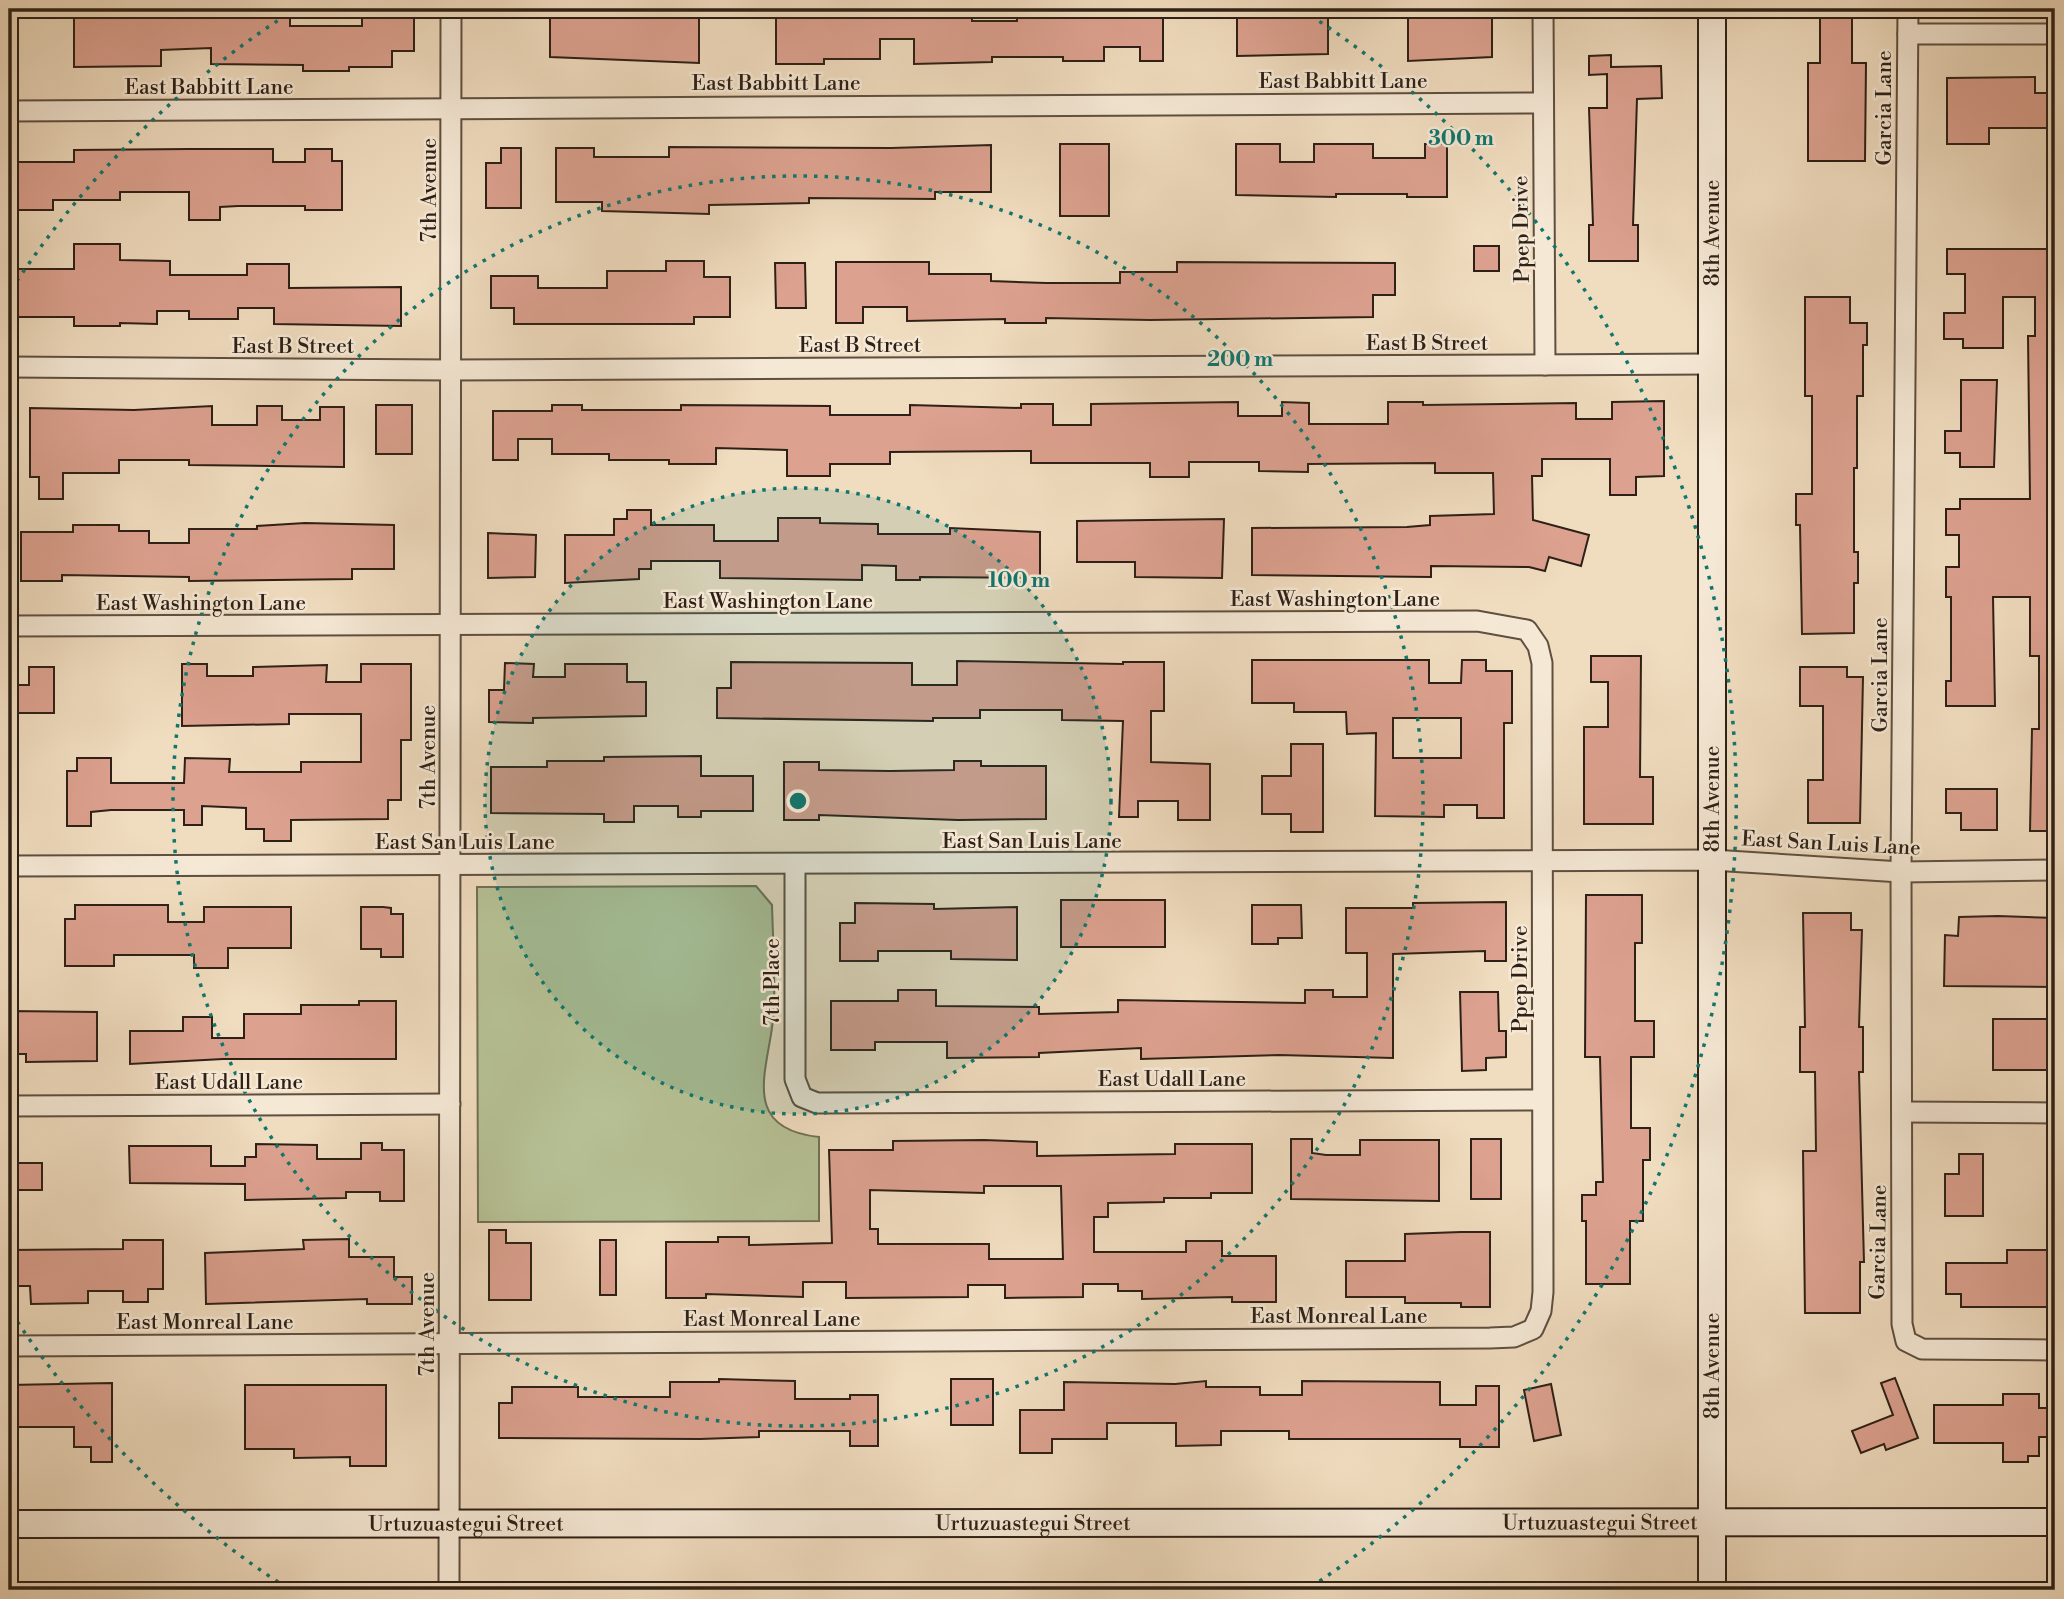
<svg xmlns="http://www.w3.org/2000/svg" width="2064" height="1599" font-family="'Libre Bodoni',serif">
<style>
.green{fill:#b6c195;stroke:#727056;stroke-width:2}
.building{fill:#dca18f;stroke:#2e2016;stroke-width:2;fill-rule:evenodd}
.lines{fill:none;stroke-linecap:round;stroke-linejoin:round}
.street-casing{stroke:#5e4f40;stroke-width:23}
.secondary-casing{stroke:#2e2016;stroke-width:30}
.street{stroke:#f5e8d5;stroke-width:19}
.secondary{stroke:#f5e8d5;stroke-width:26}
.ring{fill:none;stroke:#0f766e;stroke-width:3.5;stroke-dasharray:3.5 7}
.labels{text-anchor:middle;stroke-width:5;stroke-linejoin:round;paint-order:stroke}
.street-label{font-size:21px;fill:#2e2016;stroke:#f5e8d5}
.centre{fill:#0f766e;stroke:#f5e8d5;stroke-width:3.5}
.ring-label{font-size:21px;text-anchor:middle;font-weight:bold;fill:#0f766e;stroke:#f5e8d5;stroke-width:5;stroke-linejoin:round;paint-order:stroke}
</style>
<rect width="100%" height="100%" fill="#f0dcbf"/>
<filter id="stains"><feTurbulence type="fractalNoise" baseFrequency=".00286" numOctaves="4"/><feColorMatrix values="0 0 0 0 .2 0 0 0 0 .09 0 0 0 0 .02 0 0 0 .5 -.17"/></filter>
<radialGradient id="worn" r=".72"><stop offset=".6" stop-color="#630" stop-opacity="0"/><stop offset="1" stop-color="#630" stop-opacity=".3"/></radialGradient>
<path class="green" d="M756 886 772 905C773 940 775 974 774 1009 772 1062 734 1128 819 1137V1221L478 1222 477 887Z"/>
<g class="building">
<path d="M92 9H120V18L247 17V9H290V26H362V14H414V51H392V67H349V71H303V65L211 64V48L161 50V66L74 67V13H92Z"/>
<path d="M550 9H699V63L550 57Z"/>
<path d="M776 9H972V21H1017V9H1163V61H1140V47H1104V61H1063V57H992V62L914 64V39H880V59H824V64H776Z"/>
<path d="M1237 9H1328V54L1237 56Z"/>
<path d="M1492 14V57L1408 61V16Z"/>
<path d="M1820 16H1852V63H1866L1865 161H1808V63H1820Z"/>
<path d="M1611 55V67L1661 66 1662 98 1637 99 1633 225H1638V261H1589V225H1593L1589 108H1607V74L1589 75V56Z"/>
<path d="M2035 77V93H2055V128H1989V144H1947V78Z"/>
<rect x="1060" y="144" width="49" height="72"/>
<path d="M1236 144H1280V162H1314V144H1373V158H1425V144H1447V197H1407V194H1336V197L1236 195Z"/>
<path d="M991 145V192H935V199L809 198V203L709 205V214L602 211V202H556V148H594V157H669V147L891 148Z"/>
<path d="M501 148H521V208H486V163H501Z"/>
<path d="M189 149H273V162H305V149H332V161H342V210H305V206H238L220 207V220H189V192H120V200H53V210H13V162H74V150Z"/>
<path d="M74 244H120V260L170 261V275H247V264H289V288L401 287V326L274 324V308H238V319H189V311H157V324L120 323V326H74V317H15V269H74Z"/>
<rect x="1474" y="246" width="25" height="25"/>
<path d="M1947 249H2055V831H2030L2032 729H2039V656H2030V597H1993L1995 706H1946V681H1951V597H1946V567H1959V535H1946V509H1960V499H2030L2028 336H2035V297H2003V348H1963V339H1944V313H1965V274H1947Z"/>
<path d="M666 261H704V277H730V317H694V324H514V308H491V276H538V288H607V271H666Z"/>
<path d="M836 262H929V274H991V281L1046 283H1120V272H1177V262L1395 263V295H1373V317L1150 320 1046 318V323H1005V319L907 321V307H863V323H836Z"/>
<path d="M775 263H805L806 308H776Z"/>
<path d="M1805 297H1850V323H1867V345H1863V396H1857V468H1854V552H1858V583H1854V633L1802 634 1800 525H1796V494H1812V396H1805Z"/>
<path d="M1961 380H1997L1994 467H1960V453H1945V431H1961Z"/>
<path d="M1664 401V476L1636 477V495H1610V459H1542V476H1532L1533 520 1589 535 1581 566 1549 557 1545 571 1529 567 1431 566V577L1252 575V528L1407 527 1430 525V516L1494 514 1493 473H1435V463L1308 464V472L1259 471V462H1189V477H1150V463H1031V451L890 452V464H830V476H787V450L716 448V464H669V460H609V454H552V439H518V460H493V411H552V405H582V410H681V405L830 406V415H910V405L1021 408V404H1053V425H1091V404L1238 402V416H1282V402L1309 403V424H1388V402H1423V405L1576 403V419H1612V402Z"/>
<rect x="376" y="405" width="36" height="49"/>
<path d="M212 406V425H257V406H282V420H320V407H344V467L189 465V460H119V473H63V499H39V477H30V408L134 410Z"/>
<path d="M627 510H651V525H714V541H778V518H820V523L878 524V534H950V528L1040 532V578L920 577V580H896V566L862 565V580L720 578V561H651V569H639V579L565 583V535H614V519H627Z"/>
<path d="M1224 519 1222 578 1135 577V562H1077V521Z"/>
<path d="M305 523 394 525V569H352V579L189 581V577L62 575V581H21V532H73V525H119V531H149V543H189V529H257V526Z"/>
<path d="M488 533 536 535 535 577 488 578Z"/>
<path d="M1591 656H1641L1640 777H1653V824H1584V727H1608V682H1591Z"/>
<path d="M1252 660H1429V683H1461L1462 660H1486V671H1512V723H1504V818H1477V805H1444V817L1375 816 1376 733 1347 734 1346 712H1294V703H1252ZM1393 718H1461V758H1393Z"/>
<path d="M957 661 1123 664V662H1164V711H1151V762L1210 764V820H1178V801H1138V817H1119L1123 721 1062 720V710H980V718H933V721L717 718V688H731V662L912 663V685H957Z"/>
<path d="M505 663 534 664 533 677H565V664H627V682H646V716L533 718V723L489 722V690H504Z"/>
<path d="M182 664H207V676H253V667L327 665 326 682H361V664H411V740H401V800H388V819L291 820V841H264V829H246V808L202 806V825H184V810H111L91 812V826H67V771H77V758H111V783H184L185 758 230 759 229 772H301V762H361V714H289V724L182 726Z"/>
<path d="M29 667H54V713H9V685H29Z"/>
<path d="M1800 667H1847V677H1863L1860 823H1808V780H1823V706H1800Z"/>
<path d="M1291 744H1323V832H1291V814H1262V776H1291Z"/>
<path d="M701 756V776H753V811H701V817H678V806H634V822H604V814L491 813V767H547V761H604V757Z"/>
<path d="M954 761H981V766H1046V819L958 820 819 815V820H784V762H819V770L890 771 954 770Z"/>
<path d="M1946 789H1997V830H1961V813H1946Z"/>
<path d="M1586 895H1642V943H1635V1021H1654V1057H1631V1128H1650V1160H1643V1221H1630V1284H1586V1221H1582V1195H1596V1182H1603L1600 1057H1585Z"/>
<rect x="1061" y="900" width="104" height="47"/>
<path d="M1506 902V961H1485V951L1393 954V1058L1279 1055 1141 1059V1048L1039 1053V1057L947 1058V1042H875V1050H831V1001H898V990H936V1006L1039 1007V1014L1118 1012V1000L1305 1003V990H1333V997H1367V953H1346V908H1413V903Z"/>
<path d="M855 903 934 904V909L1017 907V960L951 959V951H878V961H840V923H855Z"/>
<path d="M75 905H168V922H204V907H291V948H228V968H194V955H114V966H65V919H75Z"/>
<path d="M1252 905H1301L1302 938H1278V944H1252Z"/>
<path d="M361 907H383L391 908V914H403V957H381V949H361Z"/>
<path d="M1803 913H1851V930H1862L1859 1027H1863V1072H1859L1864 1262H1860V1313H1805L1803 1151H1816L1815 1072H1800V1027H1805Z"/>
<path d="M1998 916 2055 918V987L1944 986 1945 935 1958 936 1959 917Z"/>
<path d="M1460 992H1498L1499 1031H1506V1057L1486 1058V1070L1462 1071Z"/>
<path d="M359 1001H396V1059H223L130 1064V1031H183V1017H212V1038H244V1014H301V1005H359Z"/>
<path d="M9 1011 97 1012V1061L26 1062V1054H9Z"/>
<rect x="1993" y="1019" width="62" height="51"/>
<path d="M1291 1139H1312V1153L1326 1155H1360V1140H1439V1201L1291 1199Z"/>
<rect x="1471" y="1139" width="30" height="60"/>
<path d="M984 1140 1037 1142V1156L1175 1154V1144H1252V1193H1211V1198H1164V1202L1108 1203V1217H1094V1252H1186V1241H1222V1256H1276V1302H1232V1297L1142 1299V1291H1118V1284H1083V1297L1005 1298V1285H968V1297L846 1298V1282H803V1297L706 1294V1298H666V1242H718V1237H749V1245L832 1243 829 1150H893V1141ZM984 1186H1061L1063 1259H989V1244H878V1229H870V1190L984 1193Z"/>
<path d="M361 1143H382V1150H404V1201H380V1192H346V1198L245 1200V1184L130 1183 129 1146H211V1166H245V1157H256V1144L317 1145V1159H361Z"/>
<path d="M1959 1154H1983V1216H1945V1174H1959Z"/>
<rect x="9" y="1163" width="33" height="27"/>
<path d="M489 1230H506V1243H531V1300H489Z"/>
<path d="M1461 1232H1490V1307H1461V1303H1405V1297H1346V1261H1405V1234Z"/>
<path d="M349 1239V1257H394V1277H412V1304H367V1299L206 1304 205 1253 304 1249 303 1240Z"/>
<path d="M123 1240H163V1289H148V1302H123V1291H88V1303L31 1304 30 1286H9V1250L123 1249Z"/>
<rect x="600" y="1240" width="16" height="55"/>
<path d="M2007 1250H2055V1307H1961V1294H1946V1263H2007Z"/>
<path d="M1895 1378 1918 1438 1886 1450 1884 1444 1861 1453 1852 1431 1893 1415 1881 1383Z"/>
<path d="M719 1379 795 1381V1399H850V1395H878V1446H850V1431H759V1437L700 1439 499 1438V1403H512V1387H578V1397H670V1382H719Z"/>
<rect x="951" y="1379" width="42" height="46"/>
<path d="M1206 1381V1387H1260V1395H1302V1381L1440 1382V1405H1476V1386H1499V1447H1460V1439H1289V1431H1221V1445L1176 1446V1423H1107V1439H1052V1453H1020V1410H1064V1382L1175 1384Z"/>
<path d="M112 1383V1462H91V1447H74V1427H9V1385Z"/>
<path d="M1551 1384 1561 1435 1534 1441 1524 1390Z"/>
<path d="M245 1385H386V1466H350V1457L294 1458V1449H245Z"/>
<path d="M2003 1394H2039V1408H2055V1437H2039V1456H2028V1462H2003V1443H1934V1405H2003Z"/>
</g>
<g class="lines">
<defs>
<g id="street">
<path d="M1543 9 1545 365"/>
<path d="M1908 9 1901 872 1902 1324 1906 1341 1922 1349 2055 1350"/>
<path d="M1908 34H2055"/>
<path d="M9 111 1543 103"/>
<path d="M9 367 451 370 1711 364"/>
<path d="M9 626 1477 621 1527 630 1538 646 1542 663 1543 1292 1541 1311 1533 1329 1514 1337 1490 1338 9 1346"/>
<path d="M795 865V1079L802 1097 817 1103 1542 1100"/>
<path d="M9 866 1712 860 1901 872 2055 870"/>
<path d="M9 1106 450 1104"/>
<path d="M1902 1112 2055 1113"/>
<path d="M449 1590 451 9"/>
</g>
<g id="secondary">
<path d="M1712 9V1590"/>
<path id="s1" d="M9 1524 2055 1522"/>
</g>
</defs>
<use href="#street" class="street-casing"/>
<use href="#secondary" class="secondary-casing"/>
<use href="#street" class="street"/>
<use href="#secondary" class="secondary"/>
</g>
<circle cx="798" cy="801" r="313" fill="#0f766e" fill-opacity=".12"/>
<g class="ring">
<circle cx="798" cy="801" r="313"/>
<circle cx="798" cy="801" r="625"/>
<path d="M287 1588A938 938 0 0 1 11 1312M11 290A938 938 0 0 1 294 10M1302 10A938 938 0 0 1 1309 1588"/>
</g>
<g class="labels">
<g class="street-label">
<text x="1343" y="88">East Babbitt Lane</text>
<text x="776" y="90">East Babbitt Lane</text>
<text x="209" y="94">East Babbitt Lane</text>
<text transform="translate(1884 108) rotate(-90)" y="7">Garcia Lane</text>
<text transform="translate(429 190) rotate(-90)" y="7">7th Avenue</text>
<text transform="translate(1521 229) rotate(-91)" y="7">Ppep Drive</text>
<text transform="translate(1712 233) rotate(-90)" y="7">8th Avenue</text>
<text x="1427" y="350">East B Street</text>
<text x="860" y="352">East B Street</text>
<text x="293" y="353">East B Street</text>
<text x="1335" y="606">East Washington Lane</text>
<text x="768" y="608">East Washington Lane</text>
<text x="201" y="610">East Washington Lane</text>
<text transform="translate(1880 675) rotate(-90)" y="7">Garcia Lane</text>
<text transform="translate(428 757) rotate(-90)" y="7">7th Avenue</text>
<text transform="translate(1712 799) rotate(-90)" y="7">8th Avenue</text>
<text x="1032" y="848">East San Luis Lane</text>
<text x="465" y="849">East San Luis Lane</text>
<text transform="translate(1831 843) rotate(3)" y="7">East San Luis Lane</text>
<text transform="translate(1520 979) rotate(-90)" y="7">Ppep Drive</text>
<text transform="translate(772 982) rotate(-90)" y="7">7th Place</text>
<text x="1172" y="1086">East Udall Lane</text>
<text x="229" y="1089">East Udall Lane</text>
<text transform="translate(1878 1242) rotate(-89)" y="7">Garcia Lane</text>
<text x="1339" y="1323">East Monreal Lane</text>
<text x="772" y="1326">East Monreal Lane</text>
<text x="205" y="1329">East Monreal Lane</text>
<text transform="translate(427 1324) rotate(-90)" y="7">7th Avenue</text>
<text transform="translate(1712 1366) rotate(-90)" y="7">8th Avenue</text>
<text dy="7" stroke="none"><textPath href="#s1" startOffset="1591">Urtuzuastegui Street</textPath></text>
<text dy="7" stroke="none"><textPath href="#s1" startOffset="457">Urtuzuastegui Street</textPath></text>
<text dy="7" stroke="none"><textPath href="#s1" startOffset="1024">Urtuzuastegui Street</textPath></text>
</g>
</g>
<circle cx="798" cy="801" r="10" class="centre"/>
<g class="ring-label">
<text x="1461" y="145">300 m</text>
<text x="1240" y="366">200 m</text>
<text x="1019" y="587">100 m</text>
</g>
<rect width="2064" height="1599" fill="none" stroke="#f0dcbf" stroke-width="35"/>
<rect x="10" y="10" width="2043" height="1578" fill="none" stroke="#2e2016" stroke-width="3.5"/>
<rect x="18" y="18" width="2029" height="1564" fill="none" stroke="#2e2016" stroke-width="2"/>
<rect width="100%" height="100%" filter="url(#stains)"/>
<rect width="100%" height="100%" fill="url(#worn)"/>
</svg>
